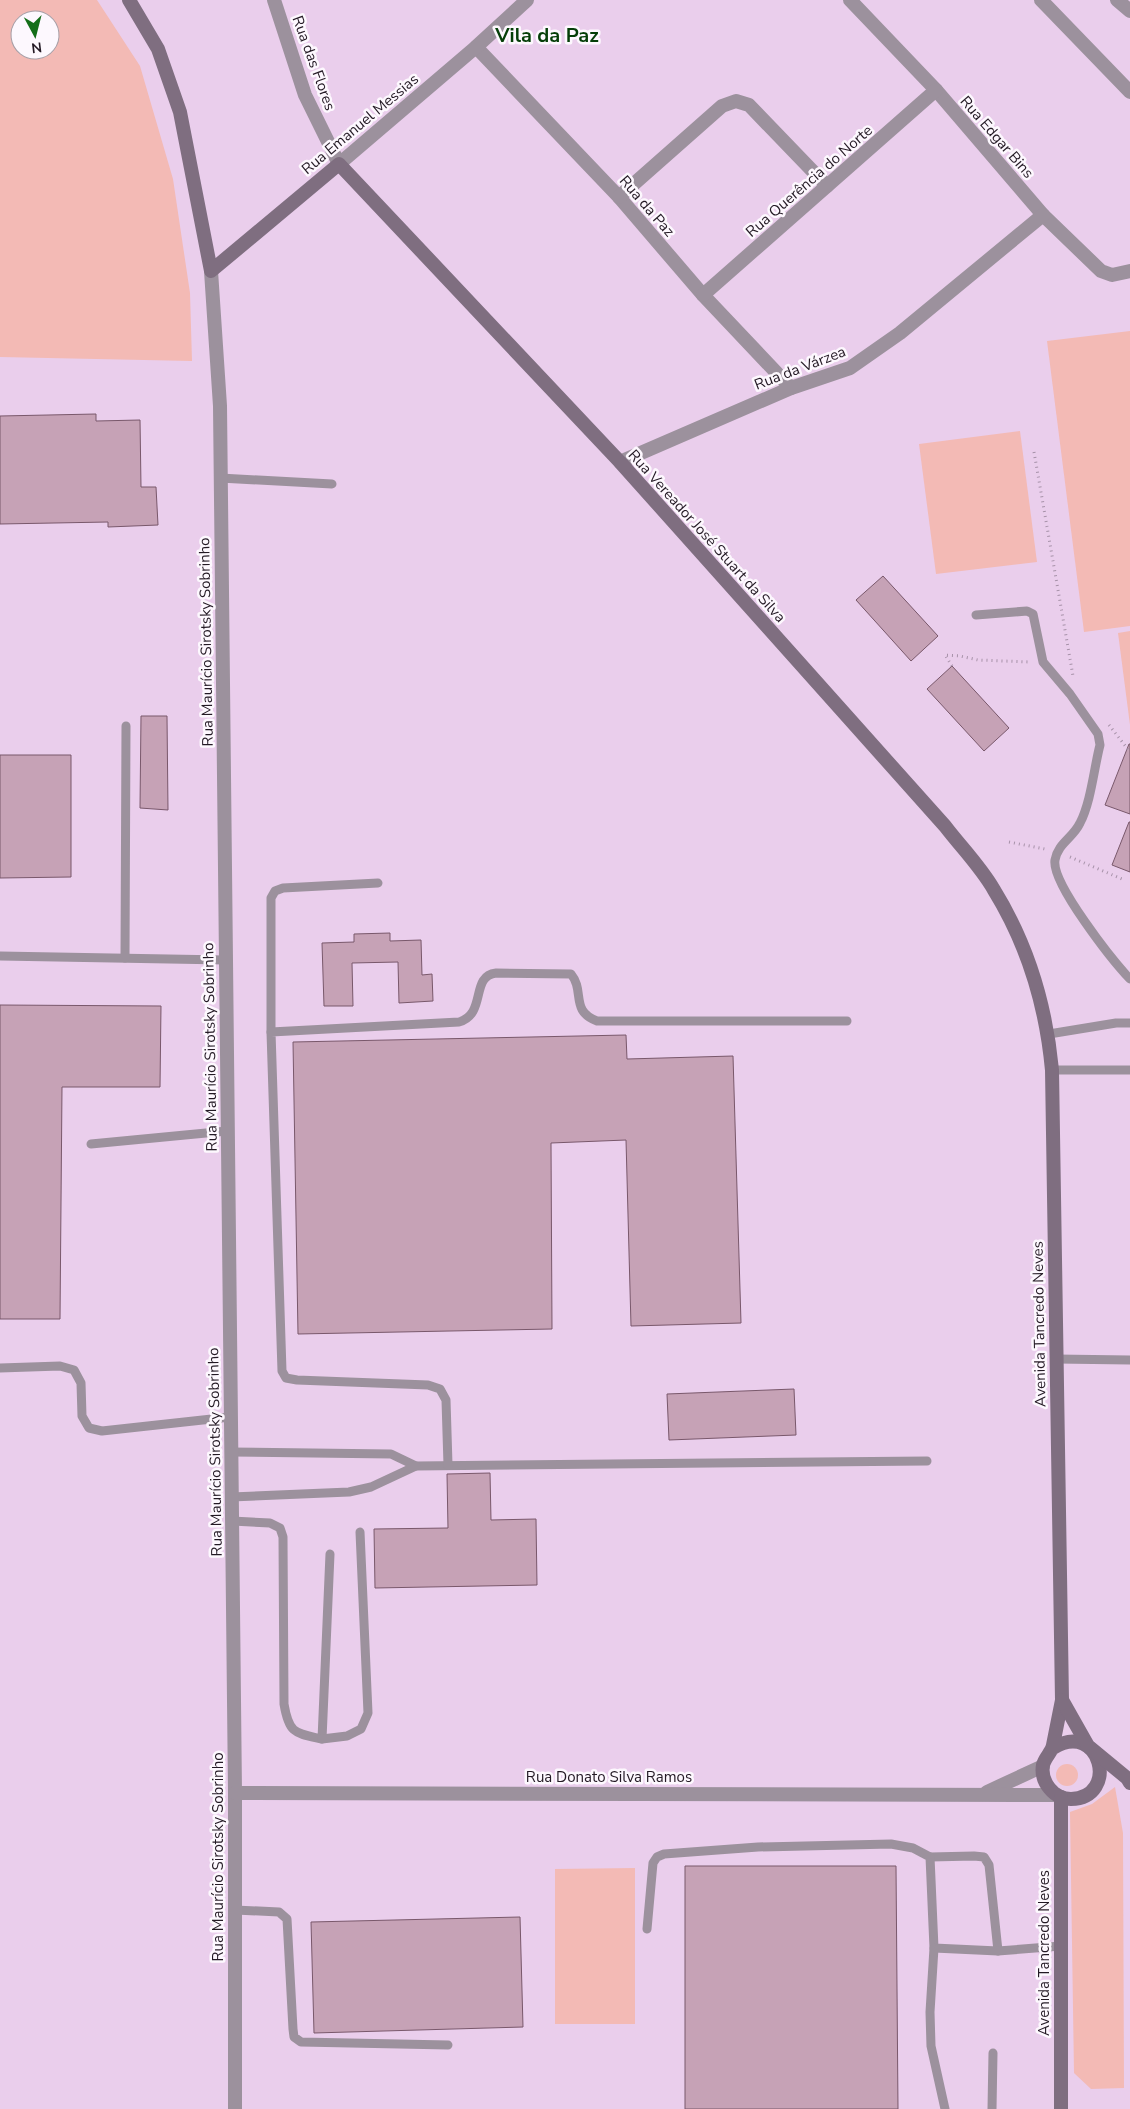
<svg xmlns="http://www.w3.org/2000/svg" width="1130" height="2109" font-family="'Nunito Sans',sans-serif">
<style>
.green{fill:#f3bab5;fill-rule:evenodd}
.building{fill:#c6a2b6;stroke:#79586b}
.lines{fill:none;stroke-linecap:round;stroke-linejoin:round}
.path{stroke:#a792a9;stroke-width:3;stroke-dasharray:1 4;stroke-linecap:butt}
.service{stroke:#9c919d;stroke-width:9}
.minor{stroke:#9c919d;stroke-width:14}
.tertiary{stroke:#9c919d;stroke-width:14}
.secondary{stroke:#7f6e80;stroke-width:14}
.labels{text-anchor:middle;stroke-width:5;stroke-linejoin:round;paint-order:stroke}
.street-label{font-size:15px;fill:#231924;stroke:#fdf8fe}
.district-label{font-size:20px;font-weight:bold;fill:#053e08;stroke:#fdf8fe}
</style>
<rect width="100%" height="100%" fill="#eaceec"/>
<g class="green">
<path d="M0 0H97L140 66 173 179 190 293 192 361 0 357ZM20 20H50V50H20Z"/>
<path d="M1130 331V626L1084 632 1047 341Z"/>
<path d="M1020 431 1037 562 936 574 919 444Z"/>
<path d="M1130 631V725L1118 633Z"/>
<circle cx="1067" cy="1775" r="11"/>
<path d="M1115 1787 1123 1833 1124 2088 1091 2089 1074 2073 1070 1812 1092 1804Z"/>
<path d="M635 1868V2024H555V1869Z"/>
</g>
<g class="building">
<path d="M96 414V421L140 420 141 487H156L158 525 108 527V522L0 524V416Z"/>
<path d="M883 576 938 636 911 661 856 600Z"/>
<path d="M952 666 1009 728 984 751 927 689Z"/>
<path d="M141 716H167L168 810 140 808Z"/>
<path d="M1129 744H1130V814L1105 805Z"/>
<path d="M0 755H71V877L0 878Z"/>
<path d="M1129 822H1130V872L1112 865Z"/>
<path d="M390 933V941L421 940 422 975 432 974 433 1001 399 1003 398 962 352 963 353 1006H324L322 943 354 942V934Z"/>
<path d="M0 1005 161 1006 160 1087H62L60 1319H0Z"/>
<path d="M626 1035 627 1059 733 1056 741 1323 631 1326 626 1140 551 1143 552 1329 298 1334 293 1042Z"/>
<path d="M794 1389 796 1435 669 1440 667 1394Z"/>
<path d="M490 1473 491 1520 536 1519 537 1585 375 1588 374 1529 448 1528 447 1474Z"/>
<path d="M685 1866H896L898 2109H685Z"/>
<path d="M520 1917 523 2027 314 2033 311 1922Z"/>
</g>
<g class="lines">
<g class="path">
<path d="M1034 452 1073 676"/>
<path d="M952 666 945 655 960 656 978 660 1030 662"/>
<path d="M1109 725 1130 752"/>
<path d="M1009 842 1045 849"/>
<path d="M1070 857 1122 879"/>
</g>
<g class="service">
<path d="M220 478 332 484"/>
<path d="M976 615 1027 611 1033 614 1043 662 1070 694 1098 734 1100 745C1094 768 1091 802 1080 823 1073 838 1058 843 1055 860 1051 883 1113 961 1130 979"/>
<path d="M0 956 225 960"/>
<path d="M125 958 126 726"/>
<path d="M271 1032V898L275 891 283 888 378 883"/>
<path d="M1049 1034 1116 1023H1130"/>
<path d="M1052 1070H1130"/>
<path d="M91 1144 227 1131"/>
<path d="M1056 1359 1130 1360"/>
<path d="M0 1368 60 1366 74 1370 81 1383 82 1416 89 1428 102 1431 230 1417"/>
<path d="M230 1452 391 1454 416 1466 927 1461"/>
<path d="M448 1465 446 1400 440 1389 428 1385 297 1380 286 1378 282 1371 271 1032 459 1022C487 1014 470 976 496 973L571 974C585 991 570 1011 597 1021H847"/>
<path d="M231 1497 349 1492 371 1487 416 1466"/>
<path d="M232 1521 270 1523 280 1528 283 1537 284 1704C289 1734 295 1733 322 1739L330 1554"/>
<path d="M322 1739 347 1736 361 1729 368 1713 360 1532"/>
<path d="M930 1857 974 1856 984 1857 989 1865 998 1951"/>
<path d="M235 1910 279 1912 287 1919 293 2029 294 2037 301 2042 448 2045"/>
<path d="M647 1929 653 1863 657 1857 664 1854 758 1847 891 1844 913 1848 930 1857 934 1948 998 1951 1061 1946"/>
<path d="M934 1948 930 2012 931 2046 945 2109"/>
<path d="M992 2109 993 2053"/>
</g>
<g class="minor">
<path d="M850 0 936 90 1043 215 1101 271 1112 275 1130 271"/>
<path d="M1041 0 1130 92"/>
<path d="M1117 0 1130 11"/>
<path d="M476 47 619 197 703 295 791 388"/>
<path d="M619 197 722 106 736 101 749 105 827 186"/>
<path d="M211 271 220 406 235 1793V2109"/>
<path d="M703 295 936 90"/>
<path d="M620 462 791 388 850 368 900 333 1043 215"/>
<path d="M987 1792 1043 1766"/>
<path d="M235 1793 1057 1795"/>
</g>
<path class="tertiary" d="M274 0 305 95 339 164 476 47 527 0"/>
<g class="secondary">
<path d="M129 0 158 49 180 112 211 271 339 164 620 462 945 826C961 847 981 867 994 890 1028 945 1046 1006 1052 1070L1062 1700C1059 1715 1056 1730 1053 1745 1052 1752 1045 1757 1043 1765 1040 1782 1054 1799 1071 1799 1120 1798 1101 1719 1053 1748"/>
<path d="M1062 1700 1088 1746 1127 1778 1130 1783"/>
<path d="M1061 1797V2109"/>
</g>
</g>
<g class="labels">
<g class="street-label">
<text transform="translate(314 63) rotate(70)" y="5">Rua das Flores</text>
<text transform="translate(360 124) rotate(-40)" y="5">Rua Emanuel Messias</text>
<text transform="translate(997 137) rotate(49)" y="5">Rua Edgar Bins</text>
<text transform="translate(809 181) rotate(-41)" y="5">Rua Querência do Norte</text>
<text transform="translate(647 206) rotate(49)" y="5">Rua da Paz</text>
<text transform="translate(800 368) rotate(-21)" y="5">Rua da Várzea</text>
<text transform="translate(707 536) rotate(48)" y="5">Rua Vereador José Stuart da Silva</text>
<text transform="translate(206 642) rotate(-91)" y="5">Rua Maurício Sirotsky Sobrinho</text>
<text transform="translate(210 1047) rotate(-91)" y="5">Rua Maurício Sirotsky Sobrinho</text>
<text transform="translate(1039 1324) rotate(-91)" y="5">Avenida Tancredo Neves</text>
<text transform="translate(215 1452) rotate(-91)" y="5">Rua Maurício Sirotsky Sobrinho</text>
<text x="609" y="1782">Rua Donato Silva Ramos</text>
<text transform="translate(218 1857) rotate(-90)" y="5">Rua Maurício Sirotsky Sobrinho</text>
<text transform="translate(1044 1953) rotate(-90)" y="5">Avenida Tancredo Neves</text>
</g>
<g class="district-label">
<text x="547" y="42">Vila da Paz</text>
</g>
</g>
<g transform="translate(35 35) rotate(173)"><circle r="24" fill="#fdf8fe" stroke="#a69fa7"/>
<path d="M0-4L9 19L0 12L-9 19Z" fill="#146e19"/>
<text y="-8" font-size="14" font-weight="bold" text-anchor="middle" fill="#231924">N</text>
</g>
</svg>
